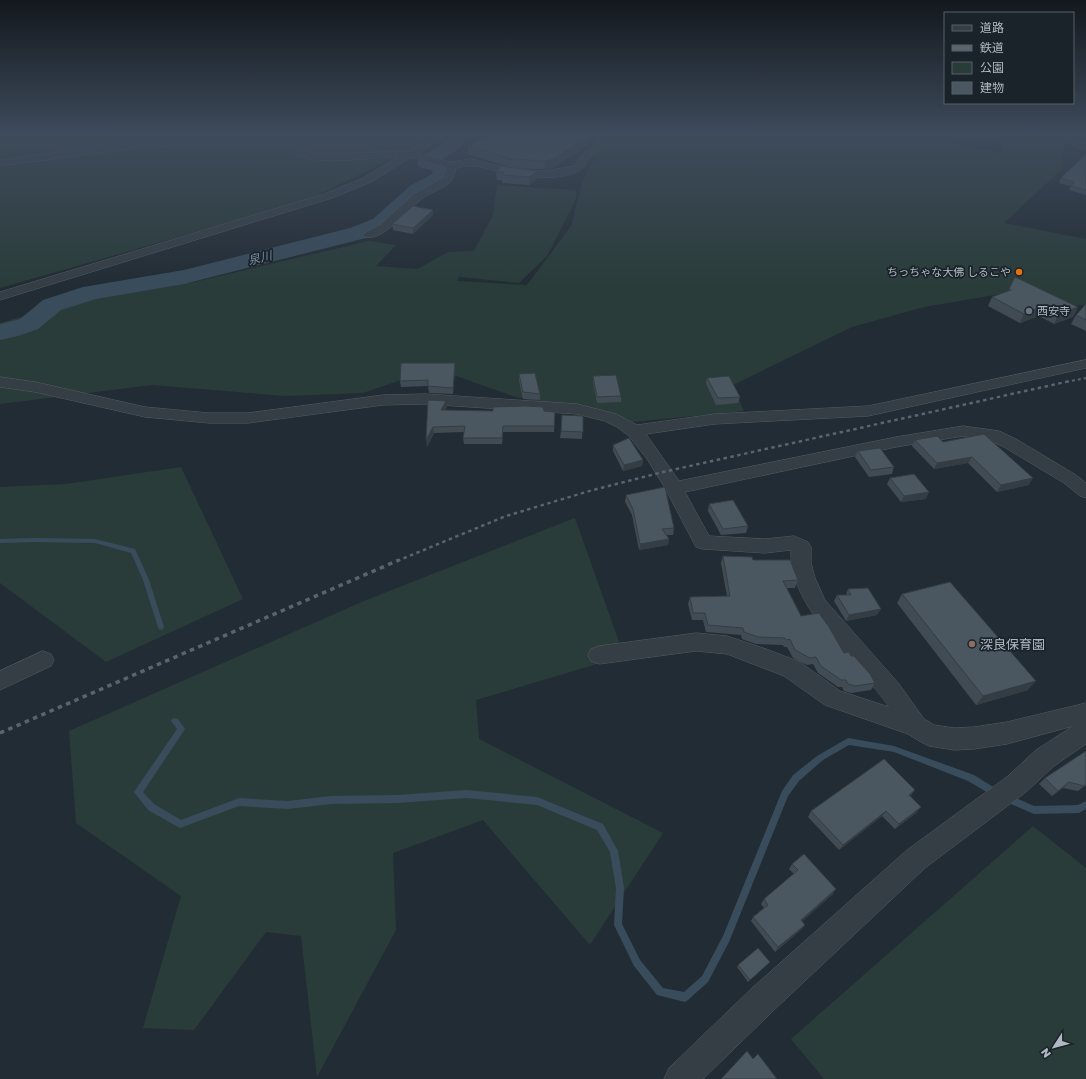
<svg xmlns="http://www.w3.org/2000/svg" width="1086" height="1079" font-family="'Golos Text','Noto Sans JP',sans-serif">
<style>
.green{fill:#2a3c3a}
.lines{fill:none;stroke-linecap:round;stroke-linejoin:round}
.stream{fill:#394c5c;fill-rule:evenodd}
.river{fill:#394c5c;fill-rule:evenodd}
.minor-casing{stroke:#535c63;stroke-width:1}
.minor{fill:#353e45;fill-rule:evenodd}
.rail-far2{stroke:#5a646e;stroke-width:2;stroke-dasharray:3 3;stroke-linecap:butt}
.rail-far1{stroke:#5a646e;stroke-width:2.5;stroke-dasharray:3.5 3.5;stroke-linecap:butt}
.rail{stroke:#5a646e;stroke-width:3.5;stroke-dasharray:4.5 4.5;stroke-linecap:butt}
.wall{fill:#404b53}
.shaded-wall{fill:#343d43}
.building{fill:#4b5760;stroke:#343d43}
.food-dot{fill:#e8710a;stroke:#1b232a;stroke-width:1.5}
.worship-dot{fill:#6b7280;stroke:#1b232a;stroke-width:1.5}
.education-dot{fill:#8d6e63;stroke:#1b232a;stroke-width:1.5}
.labels{text-anchor:middle;stroke-width:3.5;stroke-linejoin:round;paint-order:stroke}
.far-poi-label{font-size:11px;fill:#b0b9c2;stroke:#1b232a;text-anchor:end}
.far-water-label{font-size:12px;font-style:italic;fill:#748da2;stroke:#1b232a}
.poi-label{font-size:13px;fill:#b0b9c2;stroke:#1b232a;text-anchor:start}
</style>
<rect width="100%" height="100%" fill="#222c34"/>
<g class="green">
<path d="M0 134H432L369 170 318 195 231 222 0 288Z"/>
<path d="M606 134H941L945 140 1001 154V134H1051L1064 143 1062 169 1004 223 1086 239V306L1060 303 1018 291 924 307 852 327 733 385 744 411 622 423 575 409 516 397 442 371 401 380 363 393 285 396 152 385 0 404V323L91 297 194 282 369 241 396 245 376 266 417 269 448 252 474 251 493 215 497 185 576 190V199L547 256 519 283 460 277 464 269 457 281 527 285 571 226 582 183Z"/>
<path d="M181 467 243 599 106 662 0 583V487L66 484Z"/>
<path d="M575 518 624 656 476 700 479 739 663 833 590 945 483 820 393 853 396 930 317 1077 301 936 266 932 194 1030 143 1028 181 896 76 823 69 731 364 601Z"/>
<path d="M1033 826 1086 868V1079H824L791 1039Z"/>
</g>
<g class="lines">
<g class="stream">
<path d="M34 538 95 539 135 549 149 580 164 627 163 629 161 630 159 629 158 627 143 580 131 553 95 543 34 542 0 543V539Z"/>
<path d="M175 718 178 719 185 729 143 792 154 804 181 820 239 798 288 801 331 796 398 795 466 790 537 797 603 824 618 851 624 888 622 924 640 960 663 988 684 992 702 976 723 936 782 791 793 775 817 756 848 738 894 746 974 775 998 790 999 793 998 796 995 797 968 781 894 752 849 745 823 760 799 781 788 796 729 942 708 982 688 1000 685 1002 657 995 634 966 614 925 616 888 610 852 597 830 537 805 466 798 398 803 331 804 288 809 239 806 180 828 148 810 134 792 177 729 171 721 172 719Z"/>
<path d="M1007 794 1034 806 1078 805 1086 801V809L1079 813 1034 814 1004 801 1003 798 1004 795Z"/>
</g>
<path class="river" d="M451 134H468L461 147 440 161 450 164 452 168 447 181 424 194 387 227 366 238 184 284 96 299 61 310 38 329 18 336 0 340V324L20 319 43 300 83 287 184 270 350 228 373 219 410 186 432 174 433 171 419 167 417 163 419 159 448 140Z"/>
<defs>
<g id="minor">
<path d="M273 134C286 134 300 134 300 150L317 154H332L407 151 436 134H447L418 153 450 162 471 159 512 169 545 171 574 166 584 153 596 143 597 134H607L604 146C600 150 594 153 590 158 586 162 585 169 579 171 559 181 524 178 503 173 485 168 475 163 456 168 455 173 454 178 450 182 443 189 431 192 423 198 408 208 384 242 365 237L363 235 365 233 380 225 414 194 441 179 444 176 446 167 411 157 371 182 332 198 0 300V292L324 194 363 178 398 157C363 157 325 167 292 154L289 142 276 139 229 148 150 146 0 166V160L150 140 229 142Z"/>
<path d="M1055 134H1066L1086 144V150L1070 144Z"/>
<path d="M1086 360V368L868 416 715 424 646 434 679 481 896 437 963 426 999 431 1016 439 1076 475 1086 483V498L1080 496 1064 483 1004 447 989 440 963 436 896 447 685 492 709 536 765 539 794 536 808 542 811 547V563L815 578 825 600 899 684 924 719 934 725 954 728 974 727 1007 722 1086 703V744L1054 766 1026 792 925 868 773 1011 703 1079H664L669 1068 751 989 907 850 1008 776 1036 750 1073 726 1007 744 974 749 954 750 929 746 921 742 908 734 825 705 784 676 727 654 696 651 599 664 591 661 588 655 591 649 599 646 696 633 727 636 766 649 800 662 840 691 889 707C858 662 788 608 791 550L765 553 703 549 696 547 665 488 647 459 629 436 617 427 605 421 577 414 425 404 383 405 248 423H209L145 417 35 392 0 387V377L35 382 145 407 209 413H248L383 395 425 394 577 404 616 414 637 425 715 414 868 406Z"/>
<path d="M43 651 51 654 54 660 51 666 0 690V671Z"/>
</g>
</defs>
<use href="#minor" class="minor-casing"/>
<use href="#minor" class="minor"/>
<path class="rail-far2" d="M1066 382 1086 378"/>
<path class="rail-far1" d="M397 561 506 516 593 490 663 472 1070 381"/>
<path class="rail" d="M0 733 399 560"/>
</g>
<g class="wall">
<path d="M589 144 553 168 545 169 512 168 468 154V146Z"/>
<path d="M1086 154V195L1069 190 1071 186 1059 183 1061 178Z"/>
<path d="M501 166 537 179 529 185 502 183V180H497L496 172Z"/>
<path d="M433 215 413 234 393 230 392 224Z"/>
<path d="M1015 277 1078 307 1073 317 1054 324 1039 316 1020 323 988 306 992 297 1008 291Z"/>
<path d="M1086 304V331L1071 324 1076 315Z"/>
<path d="M455 363V370L453 394 429 393 428 386 401 387 400 381Z"/>
<path d="M519 374 540 394V400L523 399 519 381Z"/>
<path d="M593 376 621 396V402L597 403 593 383Z"/>
<path d="M707 378 740 397 738 403 716 405 706 384Z"/>
<path d="M428 400 447 407 445 410 555 412 554 432H503L502 444H464L463 438 464 432 434 433 427 447Z"/>
<path d="M583 416 582 439 560 438 561 431Z"/>
<path d="M915 440 943 442 1029 485 997 492 968 463 934 469 912 446Z"/>
<path d="M613 445 643 460 642 466 623 471 613 451Z"/>
<path d="M858 451 894 467 892 474 869 477 855 457Z"/>
<path d="M890 478 926 499 901 502 887 484Z"/>
<path d="M626 495 674 528 673 535H667L669 539 668 545 639 550 632 515 625 502Z"/>
<path d="M709 504 748 526 746 533 721 535 708 511Z"/>
<path d="M723 556 753 560 798 580 795 588H787L801 616 844 653 851 656 875 683 871 690 851 693 844 691 842 687H838L818 673 813 664 807 665 793 658 787 647H784L783 645 756 644 742 639 741 635 706 632 703 620H692L688 604 690 597 727 596 721 563Z"/>
<path d="M848 589 877 615 846 621 834 601 837 595H846Z"/>
<path d="M902 594 1028 690 976 705 897 603Z"/>
<path d="M1086 751V785L1078 791 1063 788 1052 796 1039 784 1045 778Z"/>
<path d="M915 790 910 796 921 807 916 813 895 829 882 816 839 850 808 817 811 811Z"/>
<path d="M792 864 833 894 802 921V929L775 952 751 921 753 917 764 908 761 904 764 899 794 874 789 869Z"/>
<path d="M768 964 748 982 737 967 738 965Z"/>
</g>
<g class="shaded-wall">
<path d="M590 135 589 144 553 168 545 169V161Z"/>
<path d="M537 171V179L529 185V177Z"/>
<path d="M433 210V215L413 234V228Z"/>
<path d="M1043 306 1039 316 1020 323 1024 314Z"/>
<path d="M1078 307 1073 317 1054 324 1059 314Z"/>
<path d="M455 363V370L453 394V388Z"/>
<path d="M446 401 447 407 442 416 441 410Z"/>
<path d="M503 426V432L502 444V438Z"/>
<path d="M433 427 434 433 427 447 426 440Z"/>
<path d="M972 457 968 463 934 469 937 463Z"/>
<path d="M643 460 642 466 623 471 624 465Z"/>
<path d="M1033 478 1029 485 997 492 1001 485Z"/>
<path d="M929 492 926 499 901 502 904 496Z"/>
<path d="M669 539 668 545 639 550 640 544Z"/>
<path d="M881 609 877 615 846 621 849 615Z"/>
<path d="M1036 681 1028 690 976 705 983 696Z"/>
<path d="M1069 782 1063 788 1052 796 1058 791Z"/>
<path d="M915 790 911 796 904 801 909 795Z"/>
<path d="M921 807 916 813 895 829 899 824Z"/>
<path d="M886 811 882 816 839 850 843 845Z"/>
<path d="M836 889 833 894 798 925 801 920Z"/>
<path d="M805 925 802 929 775 952 778 947Z"/>
</g>
<g class="building">
<path d="M489 134H582L590 135 553 159 545 161 512 159 468 146Z"/>
<path d="M1086 154V190L1071 186 1074 182 1061 178Z"/>
<path d="M501 166 537 171 529 177 502 175 504 172H496Z"/>
<path d="M413 206 433 210 413 228 392 224Z"/>
<path d="M1015 277 1078 307 1059 314 1043 306 1024 314 992 297 1011 290 1009 289Z"/>
<path d="M1086 304V320L1076 315Z"/>
<path d="M401 363H455L453 388 428 386V380L400 381Z"/>
<path d="M535 373 540 394 523 392 519 374Z"/>
<path d="M616 375 621 396 597 397 593 376Z"/>
<path d="M729 376 740 397 718 398 707 378Z"/>
<path d="M428 400 446 401 441 410 493 411V407L525 406 543 407 544 411 555 412 554 426H503L502 438H463L465 426 433 427 426 440Z"/>
<path d="M562 415 583 416V432L561 431Z"/>
<path d="M984 434 1033 478 1001 485 972 457 937 463 915 440 937 436 943 442Z"/>
<path d="M629 438 643 460 624 465 613 445Z"/>
<path d="M880 448 894 467 871 470 858 451Z"/>
<path d="M914 474 929 492 904 496 890 478Z"/>
<path d="M665 487 674 528 662 529 669 539 640 544 633 509 626 495Z"/>
<path d="M733 500 748 526 723 529 709 504Z"/>
<path d="M723 556 752 557 753 560H790L798 580 783 581 801 616 819 613 829 627 844 653 849 652 851 656H854L870 674 875 683 855 686 848 684 846 680H841L821 666 816 657 810 658 795 650 790 639 786 640 785 638 758 637 744 632 743 628 708 625 705 613H693L690 597 730 596Z"/>
<path d="M950 582 1036 681 983 696 902 594Z"/>
<path d="M868 588 881 609 849 615 837 595H851L848 589Z"/>
<path d="M1086 751V785L1084 786 1069 782 1058 791 1045 778Z"/>
<path d="M884 759 915 790 909 795 921 807 899 824 886 811 843 845 811 811Z"/>
<path d="M804 854 836 889 801 920 805 925 778 947 753 917 768 905 764 899 798 870 792 864Z"/>
<path d="M758 948 770 962 750 980 738 965Z"/>
<path d="M747 1051 753 1059 758 1054 777 1079H721Z"/>
</g>
<linearGradient id="sky" x2="0" y2="1"><stop stop-color="#13181d"/><stop offset="0.47" stop-color="#3e4b5c"/><stop offset="1" stop-color="#3e4b5c" stop-opacity="0"/></linearGradient>
<rect width="1086" height="285" fill="url(#sky)"/>
<circle class="food-dot" cx="1019" cy="272" r="4"/>
<circle class="worship-dot" cx="1029" cy="311" r="4"/>
<circle class="education-dot" cx="972" cy="644" r="4"/>
<g class="labels">
<g class="far-poi-label">
<text x="1011" y="276">ちっちゃな大佛 しるこや</text>
<text x="1037" y="315" text-anchor="start">西安寺</text>
</g>
<g class="far-water-label">
<text transform="translate(260 258) rotate(-14)" y="4">泉川</text>
</g>
<g class="poi-label">
<text x="980" y="649">深良保育園</text>
</g>
</g>
<rect x="944" y="12" width="130" height="92" fill="#1b232a" stroke="#575f67"/>
<rect x="952" y="25" width="20" height="6" fill="#353e45" stroke="#575f67"/>
<text x="980" y="32" font-size="12" fill="#b0b9c2">道路</text>
<rect x="952" y="45" width="20" height="6" fill="#5a646e" stroke="#575f67"/>
<text x="980" y="52" font-size="12" fill="#b0b9c2">鉄道</text>
<rect x="952" y="62" width="20" height="12" fill="#2a3c3a" stroke="#575f67"/>
<text x="980" y="72" font-size="12" fill="#b0b9c2">公園</text>
<rect x="952" y="82" width="20" height="12" fill="#4b5760" stroke="#575f67"/>
<text x="980" y="92" font-size="12" fill="#b0b9c2">建物</text>
<g transform="translate(1054 1047) rotate(234)" stroke="#1b232a" stroke-width="3" paint-order="stroke">
<path d="M0-3L7 15L0 10L-7 15Z" fill="#b0b9c2"/>
<text y="-6" font-size="11" font-weight="bold" text-anchor="middle" fill="#b0b9c2">N</text>
</g>
</svg>
